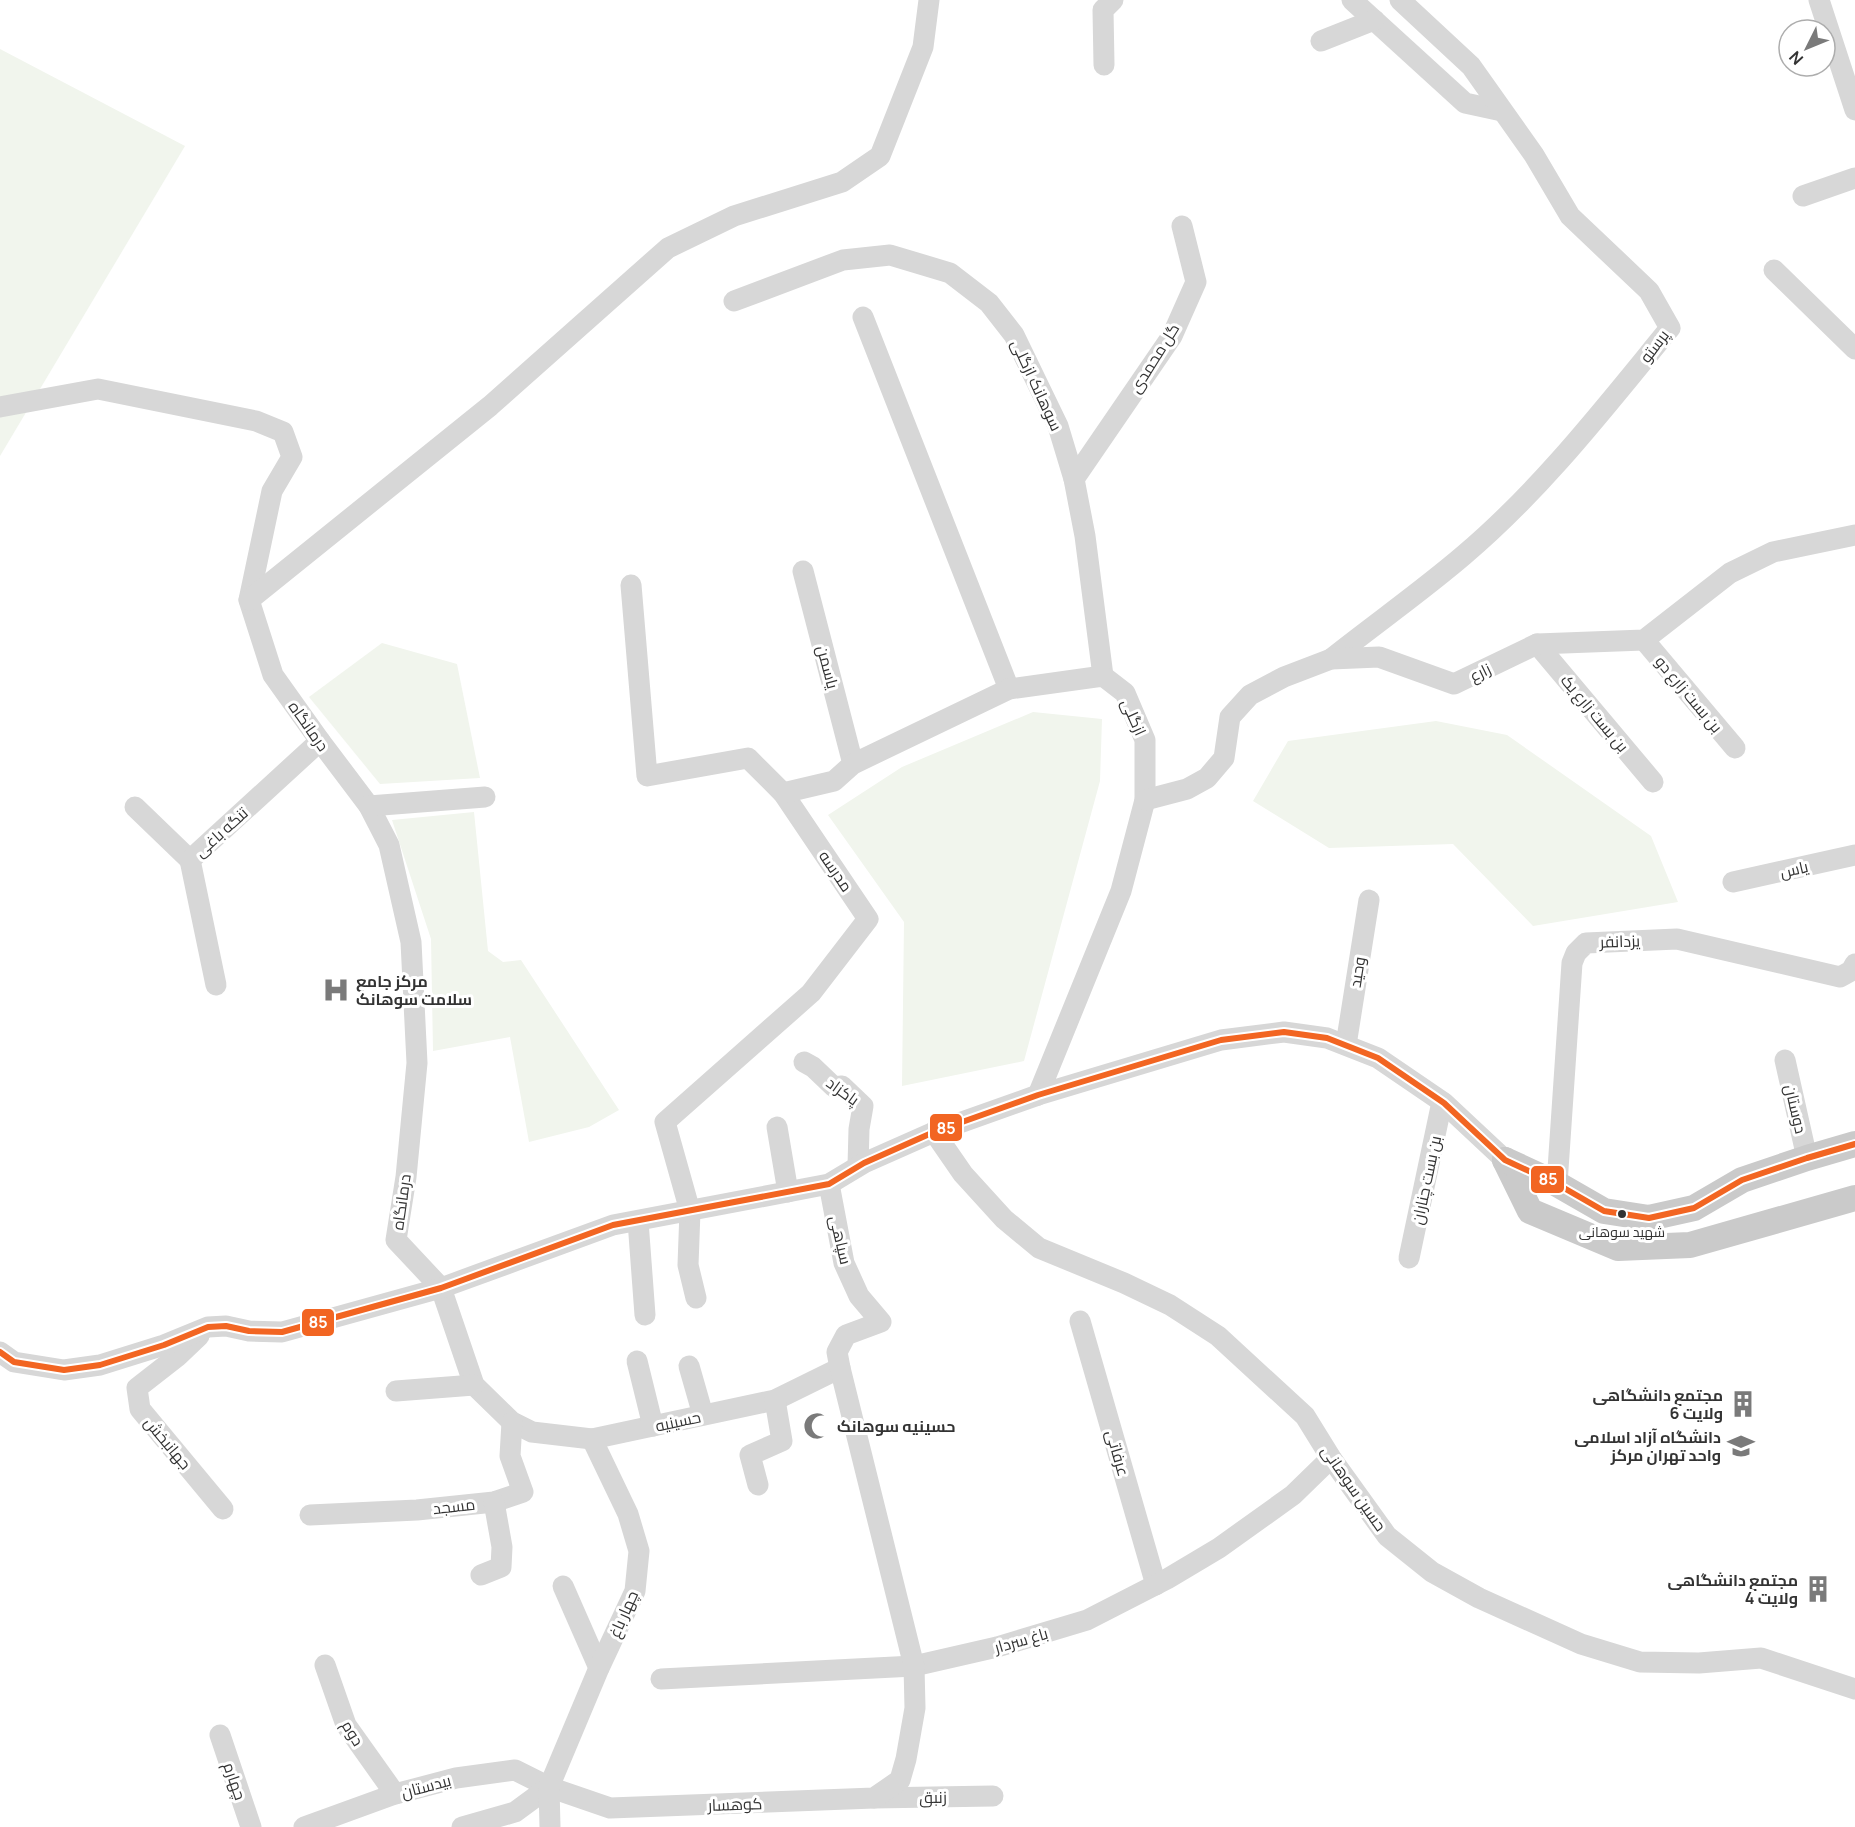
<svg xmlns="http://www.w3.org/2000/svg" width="1855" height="1827" font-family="Manrope,Cairo,sans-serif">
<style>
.green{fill:#f1f5ed}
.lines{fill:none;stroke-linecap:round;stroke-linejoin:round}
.minor{stroke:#d7d7d7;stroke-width:21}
.major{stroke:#cacaca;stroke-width:26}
.bus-1-casing{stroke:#fff;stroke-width:10}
.bus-1{stroke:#f26522;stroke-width:6}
.bus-dot{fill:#333;stroke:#fff;stroke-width:2}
.labels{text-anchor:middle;stroke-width:6;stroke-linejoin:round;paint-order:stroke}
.bus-label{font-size:14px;fill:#333;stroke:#fff}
.street-label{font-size:16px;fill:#333;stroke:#fff}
.poi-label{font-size:16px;font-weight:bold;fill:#333;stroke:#fff;text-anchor:end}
.line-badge{stroke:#fff;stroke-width:2}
.badge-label{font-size:16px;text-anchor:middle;font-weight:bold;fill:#fff}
</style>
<rect width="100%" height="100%" fill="#fff"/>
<g class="green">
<path d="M0 49 185 146 0 456Z"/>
<path d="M382 643 457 664 480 778 380 784 309 697Z"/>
<path d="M1033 712 1102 719 1100 781 1024 1061 902 1086 904 922 828 815 902 767Z"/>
<path d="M1436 721 1507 735 1651 836 1678 902 1533 926 1453 844 1329 848 1253 801 1288 741Z"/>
<path d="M474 812 488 951 503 962 521 960 619 1110 589 1127 529 1142 510 1037 433 1051 431 939 392 820Z"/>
</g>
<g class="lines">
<g class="minor">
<path d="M1352 0 1465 103 1502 111"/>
<path d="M1819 0 1855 110"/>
<path d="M1321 41 1374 20"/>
<path d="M1104 65 1103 10 1113 0"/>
<path d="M1803 196 1855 178"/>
<path d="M1774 270 1855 349"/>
<path d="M734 301 843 260 890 255 950 273 989 303 1014 335 1058 426 1074 479 1085 536 1103 676"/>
<path d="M863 317 1009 689"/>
<path d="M0 407 98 389 256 421 283 432 292 457 272 491 249 600 273 675 320 741 369 806 389 845 411 942 417 1063 406 1177 396 1240 441 1288 474 1385 512 1422 532 1432 592 1439 775 1400 840 1368"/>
<path d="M1074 479 1172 336 1196 282 1182 226"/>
<path d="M803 571 853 764"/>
<path d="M631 585 647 776 748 758 783 793 868 919 811 993 665 1122 690 1211 688 1265 696 1298"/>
<path d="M249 600 490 406 668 248 734 216 842 182 880 156 923 47 929 0"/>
<path d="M1644 640 1735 748"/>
<path d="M1537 644 1653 782"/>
<path d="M1331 659C1375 624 1422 591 1464 555 1542 489 1606 406 1670 328L1649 291 1570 216 1534 155 1471 66 1400 0"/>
<path d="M783 793 834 781 853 764 1009 689 1103 676 1125 693 1145 740V800L1121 891 1038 1095"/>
<path d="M1145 800 1187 789 1207 778 1224 758 1230 717 1250 695 1284 677 1331 659 1379 657 1454 684 1537 644 1644 640 1730 573 1773 552 1855 535"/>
<path d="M369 806 485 797"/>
<path d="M135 807 190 860"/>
<path d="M190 860 320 741"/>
<path d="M190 860 216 985"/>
<path d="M1733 882 1855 855"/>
<path d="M1346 1045 1369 900"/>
<path d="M1785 1060 1807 1158"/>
<path d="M804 1062 813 1067 834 1087 842 1086 863 1106 859 1129 858 1166"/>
<path d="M777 1127 788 1192"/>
<path d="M934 1132 963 1174 1004 1219 1039 1248 1124 1283 1170 1305 1218 1336 1305 1416 1331 1458 1387 1536 1432 1572 1479 1598 1581 1644 1640 1662 1699 1663 1761 1658 1855 1689"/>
<path d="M1557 1184 1572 963 1576 953 1586 943 1677 939 1840 977 1851 971 1855 964"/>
<path d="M638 1221 645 1315"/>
<path d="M1409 1258 1442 1102"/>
<path d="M1080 1321 1156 1585"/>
<path d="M199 1336 178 1356 137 1388 140 1409 223 1509"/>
<path d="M0 1352 14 1362 64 1370 100 1365 164 1345 208 1327 226 1326 249 1331 282 1332 441 1288 613 1225 829 1184 864 1163 934 1132 1038 1095 1221 1040 1284 1032 1327 1038 1378 1058 1444 1103 1505 1160"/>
<path d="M637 1361 653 1426"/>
<path d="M689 1366 703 1415"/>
<path d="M396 1391 474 1385"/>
<path d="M758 1485 750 1455 782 1441 775 1400"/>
<path d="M310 1515 417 1510 494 1502 523 1492 510 1456 512 1422"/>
<path d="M481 1575 501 1567 502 1547 494 1502"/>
<path d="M563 1586 599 1668"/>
<path d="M325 1665 346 1725 395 1794"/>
<path d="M661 1679 914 1666 997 1647 1087 1620 1167 1579 1219 1548 1293 1495 1331 1458"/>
<path d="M220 1735 251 1827"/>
<path d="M874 1798 993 1796"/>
<path d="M304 1827 395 1794 456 1778 515 1770 549 1787 610 1808 874 1798 900 1780 906 1759 915 1708 914 1666 840 1368 837 1352 846 1335 881 1322 859 1296 844 1263 829 1184"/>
<path d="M462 1827 515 1812 549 1787"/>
<path d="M550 1827 549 1787 599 1668 635 1591 639 1551 628 1514 592 1439"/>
</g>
<g class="major">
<path d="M1505 1160 1530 1211 1618 1248 1690 1245 1855 1198"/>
<path d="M1505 1160 1557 1184 1604 1211 1649 1218 1694 1208 1742 1180 1807 1158 1855 1144"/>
</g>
<defs>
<path id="bus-1" d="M0 1352 14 1362 64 1370 100 1365 164 1345 208 1327 226 1326 249 1331 282 1332 441 1288 613 1225 829 1184 864 1163 934 1132 1038 1095 1221 1040 1284 1032 1327 1038 1378 1058 1444 1103 1505 1160 1557 1184 1604 1211 1649 1218 1694 1208 1742 1180 1807 1158 1855 1144"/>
</defs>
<use href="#bus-1" class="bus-1-casing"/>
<use href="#bus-1" class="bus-1"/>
</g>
<defs>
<symbol id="hospital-bare" viewBox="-9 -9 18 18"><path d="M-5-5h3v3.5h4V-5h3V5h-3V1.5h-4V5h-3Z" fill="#7a7a7a" stroke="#fff" stroke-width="2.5" paint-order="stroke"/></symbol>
<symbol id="building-bare" viewBox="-9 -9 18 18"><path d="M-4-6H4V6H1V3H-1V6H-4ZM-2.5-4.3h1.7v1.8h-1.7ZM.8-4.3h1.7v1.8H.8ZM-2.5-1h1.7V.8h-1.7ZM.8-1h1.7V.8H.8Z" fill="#7a7a7a" stroke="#fff" stroke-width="2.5" paint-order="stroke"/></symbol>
<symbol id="mosque-bare" viewBox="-9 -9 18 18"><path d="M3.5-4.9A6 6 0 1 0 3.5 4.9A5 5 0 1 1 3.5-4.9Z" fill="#7a7a7a" stroke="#fff" stroke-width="2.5" paint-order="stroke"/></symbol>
<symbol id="university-bare" viewBox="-9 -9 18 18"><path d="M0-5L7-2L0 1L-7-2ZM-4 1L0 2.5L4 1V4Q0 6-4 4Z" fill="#7a7a7a" stroke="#fff" stroke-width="2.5" paint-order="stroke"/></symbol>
</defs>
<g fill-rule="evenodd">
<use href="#hospital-bare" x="317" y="971" width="38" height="38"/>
<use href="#building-bare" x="1724" y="1385" width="38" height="38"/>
<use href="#mosque-bare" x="798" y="1407" width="38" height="38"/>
<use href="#university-bare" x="1722" y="1427" width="38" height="38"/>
<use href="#building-bare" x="1799" y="1570" width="38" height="38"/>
</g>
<circle class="bus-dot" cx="1622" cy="1214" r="5"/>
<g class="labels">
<g class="bus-label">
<text x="1622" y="1237">شهید سوهانی</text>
</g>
<g class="street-label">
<text transform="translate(1654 346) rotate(-53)" y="6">پرستو</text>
<text transform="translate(1154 358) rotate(-58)" y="6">گل محمدی</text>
<text transform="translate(1037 385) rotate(65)" y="6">سوهانک ازگلی</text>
<text transform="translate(828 667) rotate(75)" y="6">یاسمن</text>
<text transform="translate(1480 672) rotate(-26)" y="6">زارع</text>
<text transform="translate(1689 694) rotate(50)" y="6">بن بست زارع دو</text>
<text transform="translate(1595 713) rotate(50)" y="6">بن بست زارع یک</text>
<text transform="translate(1134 717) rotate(66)" y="6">ازگلی</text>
<text transform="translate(309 726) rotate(55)" y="6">درمانگاه</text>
<text transform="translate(221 832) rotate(-42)" y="6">تنگه باغی</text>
<text transform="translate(1794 869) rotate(-13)" y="6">یاس</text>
<text transform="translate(836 871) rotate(56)" y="6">مدرسه</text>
<text transform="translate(1620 941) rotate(-2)" y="6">یزدانفر</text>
<text transform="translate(1357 972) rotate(-81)" y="6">وحید</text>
<text transform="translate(843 1091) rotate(36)" y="6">پاکزاد</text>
<text transform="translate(1796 1109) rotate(77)" y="6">دوستان</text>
<text transform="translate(1426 1180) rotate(-78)" y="6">بن بست چناران</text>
<text transform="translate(401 1202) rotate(-82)" y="6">درمانگاه</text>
<text transform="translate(841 1240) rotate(77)" y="6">سپاهی</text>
<text transform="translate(678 1421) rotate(-12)" y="6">حسینیه</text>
<text transform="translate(168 1443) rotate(50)" y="6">جهانبخش</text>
<text transform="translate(1118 1453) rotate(74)" y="6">عرفاتی</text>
<text transform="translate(1354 1488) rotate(55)" y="6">حسین سوهانی</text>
<text transform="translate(454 1506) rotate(-6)" y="6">مسجد</text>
<text transform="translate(623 1614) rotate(-66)" y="6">چهار باغ</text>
<text transform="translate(1021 1640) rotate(-16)" y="6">باغ سردار</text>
<text transform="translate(353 1733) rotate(59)" y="6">دوم</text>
<text transform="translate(235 1781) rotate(71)" y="6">چهارم</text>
<text transform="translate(426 1786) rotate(-15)" y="6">بیدستان</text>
<text transform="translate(933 1797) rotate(-1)" y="6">زنبق</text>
<text transform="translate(735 1804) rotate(-2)" y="6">کوهسار</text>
</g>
<g class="poi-label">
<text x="356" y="987" text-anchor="start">مرکز جامع<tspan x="356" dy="18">سلامت سوهانک</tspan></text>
<text x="1723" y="1401">مجتمع دانشگاهی<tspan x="1723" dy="18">ولایت 6</tspan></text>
<text x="837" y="1432" text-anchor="start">حسینیه سوهانک</text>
<text x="1721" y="1443">دانشگاه آزاد اسلامی<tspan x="1721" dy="18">واحد تهران مرکز</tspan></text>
<text x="1798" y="1586">مجتمع دانشگاهی<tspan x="1798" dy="18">ولایت 4</tspan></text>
</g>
</g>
<g class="line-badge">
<rect x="929" y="1113" width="34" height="29" rx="6" fill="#f26522"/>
<rect x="1530" y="1165" width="35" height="29" rx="6" fill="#f26522"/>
<rect x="301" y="1308" width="34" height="29" rx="6" fill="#f26522"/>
</g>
<g class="badge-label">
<text x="946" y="1134">85</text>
<text x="1548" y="1185">85</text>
<text x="318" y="1328">85</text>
</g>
<g transform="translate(1807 48) rotate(227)"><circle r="28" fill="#ffffff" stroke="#adadad" stroke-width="1.5"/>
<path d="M0-4.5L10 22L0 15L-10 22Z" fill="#7a7a7a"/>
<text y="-9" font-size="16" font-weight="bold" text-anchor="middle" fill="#333333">N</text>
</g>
</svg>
